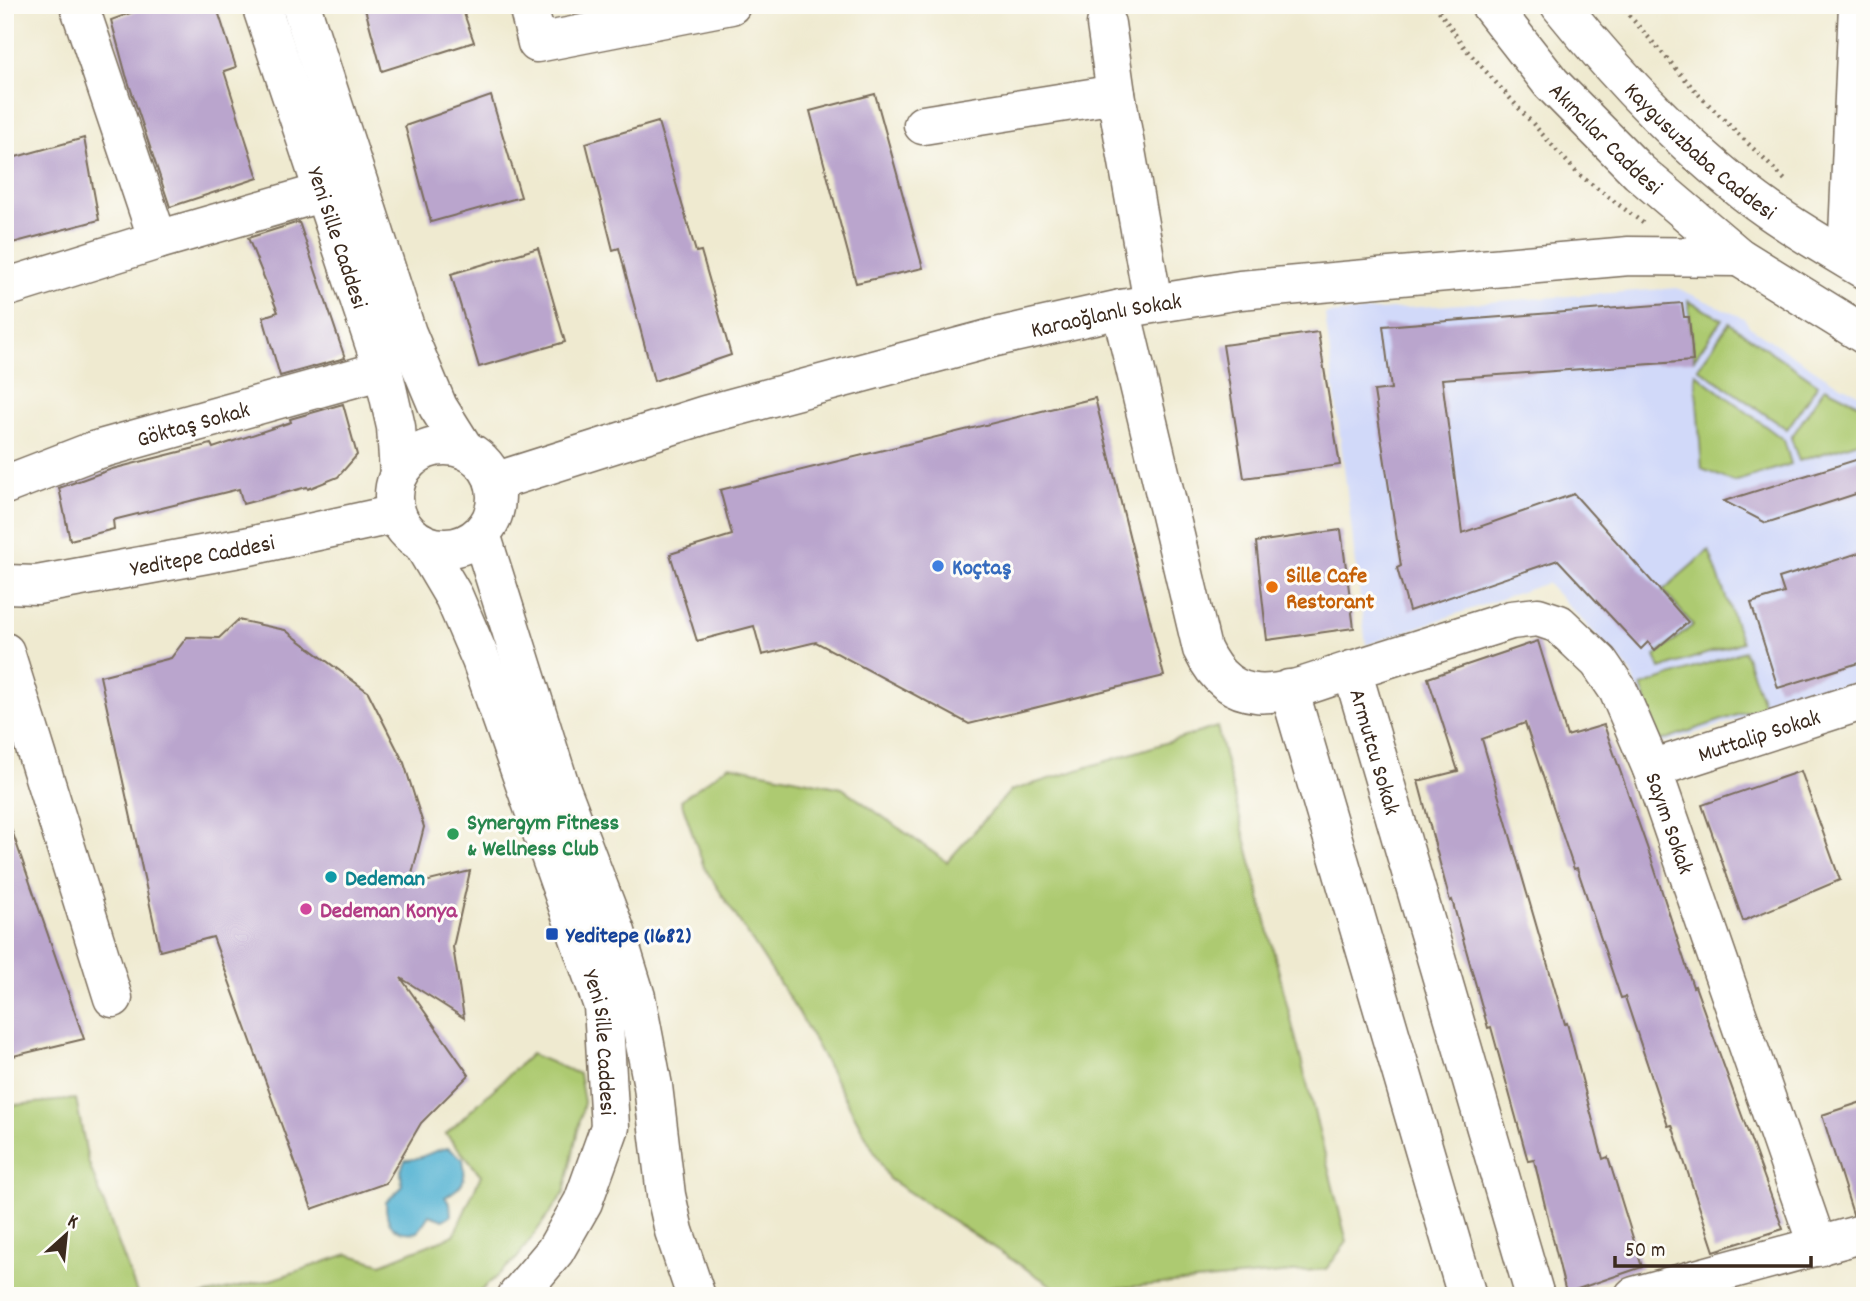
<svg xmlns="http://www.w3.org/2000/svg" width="1870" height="1301" font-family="Dekko,sans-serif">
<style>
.built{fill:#d1d9f9}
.green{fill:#adca71;stroke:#747a48;stroke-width:2}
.water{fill:#55b3d3;stroke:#486e78;stroke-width:2}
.building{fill:#baa5cd}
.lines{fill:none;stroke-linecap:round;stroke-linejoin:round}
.minor-casing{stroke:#7a6d5c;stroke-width:41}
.major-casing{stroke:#7a6d5c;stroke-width:41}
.path{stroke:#7a6d5c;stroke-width:4.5;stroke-dasharray:2 5;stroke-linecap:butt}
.minor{stroke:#fff;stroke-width:38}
.major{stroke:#fff;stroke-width:38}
.shop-dot{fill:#3f7fe0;stroke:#fdfcf7;stroke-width:2.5}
.food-dot{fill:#e8710a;stroke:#fdfcf7;stroke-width:2.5}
.leisure-dot{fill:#2e9e5b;stroke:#fdfcf7;stroke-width:2.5}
.culture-dot{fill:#0f9aa8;stroke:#fdfcf7;stroke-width:2.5}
.hotel-dot{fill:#d1479c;stroke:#fdfcf7;stroke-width:2.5}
.transit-dot{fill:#1a4fb4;stroke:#fdfcf7;stroke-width:2.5}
.labels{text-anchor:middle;stroke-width:6;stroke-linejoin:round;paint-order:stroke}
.street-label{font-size:23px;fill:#3b2a1e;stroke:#fdfcf7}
.shop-label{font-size:23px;font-weight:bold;fill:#366cbe;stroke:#fdfcf7;text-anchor:start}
.food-label{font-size:23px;font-weight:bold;fill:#c56008;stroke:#fdfcf7;text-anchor:start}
.leisure-label{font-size:23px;font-weight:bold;fill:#27864d;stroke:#fdfcf7;text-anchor:start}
.culture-label{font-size:23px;font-weight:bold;fill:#0d838f;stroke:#fdfcf7;text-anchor:start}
.hotel-label{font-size:23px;font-weight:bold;fill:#b23c85;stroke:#fdfcf7;text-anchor:start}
.transit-label{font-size:23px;font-weight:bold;fill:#164399;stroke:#fdfcf7;text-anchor:start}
</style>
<rect width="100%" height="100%" fill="#fdfcf7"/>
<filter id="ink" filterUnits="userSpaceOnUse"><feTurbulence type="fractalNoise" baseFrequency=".0143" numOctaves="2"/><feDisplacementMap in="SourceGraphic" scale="14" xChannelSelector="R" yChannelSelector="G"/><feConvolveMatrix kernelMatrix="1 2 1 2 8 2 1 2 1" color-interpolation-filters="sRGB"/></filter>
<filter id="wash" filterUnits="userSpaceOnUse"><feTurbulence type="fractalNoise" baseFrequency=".00686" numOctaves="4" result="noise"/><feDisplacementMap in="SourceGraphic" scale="28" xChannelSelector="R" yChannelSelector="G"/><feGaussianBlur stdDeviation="1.57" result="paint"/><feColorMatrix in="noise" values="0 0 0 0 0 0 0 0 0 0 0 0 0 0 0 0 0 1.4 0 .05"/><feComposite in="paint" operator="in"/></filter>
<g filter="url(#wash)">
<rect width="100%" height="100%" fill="#efead0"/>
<path class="built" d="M1677 288 1744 318 1750 327 1831 380 1865 397V679L1658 745 1630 671 1547 583 1366 645 1325 314Z"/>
<g class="green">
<path d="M1688 301 1722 319 1694 359Z"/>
<path d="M1729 323 1818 384 1787 429 1698 368Z"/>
<path d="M1695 373 1784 440 1791 464 1734 482 1702 469Z"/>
<path d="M1825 387 1865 407V440L1799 461 1791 438Z"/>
<path d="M1709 550 1742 642 1660 669 1655 656 1693 625 1663 590Z"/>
<path d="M1744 651 1764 706 1660 741 1641 686Z"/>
<path d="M1217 727 1347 1242 1326 1269 1063 1293 889 1179 799 1013 704 867 681 800 729 765 842 788 947 862 1010 791Z"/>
<path d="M531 1054 579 1074 584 1102 564 1193 517 1258 475 1296H198L274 1279 348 1254 381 1264 454 1235 481 1175 446 1134Z"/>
<path d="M76 1099 88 1161 138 1296H5V1106Z"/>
</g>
<path class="water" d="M448 1148 463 1159C467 1181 464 1186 445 1197L450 1204 451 1215 443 1220 429 1215 418 1232C396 1235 385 1226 386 1202L402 1187 401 1170 405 1160C422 1160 431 1150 448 1148Z"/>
<g id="blocks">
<g class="building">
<path d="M152 5H216L236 67 224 71 258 178 170 207 126 75 111 20Z"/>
<path d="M364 5H461L474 42 382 71Z"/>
<path d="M875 94 923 268 856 283 810 111Z"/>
<path d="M491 96 521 197 431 222 405 126Z"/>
<path d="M658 122 696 252 701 251 731 355 654 381 619 248 613 250 586 143Z"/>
<path d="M84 138 99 220 5 245V160Z"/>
<path d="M299 222 345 358 280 376 263 317 278 312 248 238Z"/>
<path d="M538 248 565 342 479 367 451 274Z"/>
<path d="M1682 303 1684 317H1689L1693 361 1442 379 1462 533 1574 494 1688 622 1655 650 1648 642 1641 649 1558 560 1409 611 1397 568 1401 566 1374 391 1391 389 1383 326Z"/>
<path d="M1318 332 1340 465 1244 478 1223 345Z"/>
<path d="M1095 398 1164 676 969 724 816 642 762 655 754 626 697 641 670 554 732 535 720 490Z"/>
<path d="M343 404 357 455 338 477 308 489 307 487 243 504 239 489 113 520 114 529 70 540 59 488 112 469 211 444 213 448 291 422 290 419Z"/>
<path d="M1865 457V491L1766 523 1724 501Z"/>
<path d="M1341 530 1354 628 1267 640 1256 542Z"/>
<path d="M1865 551V661L1778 688 1751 603 1784 593 1779 578Z"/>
<path d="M238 620 285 630 368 692 404 763 424 827 409 886 470 871 453 947 464 1018 401 978 469 1075 421 1123 386 1183 312 1209 213 937 160 951 100 676 171 658 187 637 219 638Z"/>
<path d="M1538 641 1567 736 1604 725 1653 864 1693 987 1695 986 1783 1229 1714 1251 1672 1125 1668 1126 1625 997 1621 998 1577 868 1574 869 1525 723 1482 739 1565 1024 1567 1023 1603 1159 1608 1157 1642 1267 1566 1293 1534 1160 1528 1161 1491 1027 1488 1028 1452 900 1450 901 1418 781 1458 771 1428 678Z"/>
<path d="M1801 771 1840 880 1743 921 1702 805Z"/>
<path d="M9 822 84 1039 5 1058V823Z"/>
<path d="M1865 1101V1212L1853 1214 1822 1115Z"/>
</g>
</g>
</g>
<g filter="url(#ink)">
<use href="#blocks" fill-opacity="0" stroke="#7a6d5c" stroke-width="2"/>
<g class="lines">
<defs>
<g id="minor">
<path d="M79 5 158 240"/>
<path d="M528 5 537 43 731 5"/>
<path d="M1106 24 1116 94"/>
<path d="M923 125 1116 94 1153 303"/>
<path d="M1847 259 1858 5"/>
<path d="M5 288 158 240 324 192"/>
<path id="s1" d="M1121 309 1202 649C1236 721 1294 688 1352 670L1535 1296"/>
<path id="s2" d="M494 482 705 415 996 337 1121 309 1240 290 1629 256 1739 257"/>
<path id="s3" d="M5 485 93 451 383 370"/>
<path id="s4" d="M5 584 37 585 245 547 396 514"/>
<path d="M5 652 113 998"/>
<path id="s5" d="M1352 670 1511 620 1538 617 1559 624 1599 662 1618 690 1652 769 1818 1247"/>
<path d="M1289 689 1467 1296"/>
<path id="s6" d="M1652 769 1865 700"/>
<path d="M1634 1296 1865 1233"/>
</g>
<g id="major">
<path id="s7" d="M261 5 383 370 396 427 399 474"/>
<path d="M301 5 407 333 438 407 465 450"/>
<path id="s8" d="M1490 5 1551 83 1639 172 1739 257 1865 335"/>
<path id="s9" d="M1560 5C1618 77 1694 158 1770 211 1800 232 1833 251 1865 270"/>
<circle cx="445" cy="497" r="51"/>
<path d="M481 534 560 786 616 932 636 997 653 1086 666 1195 674 1231 696 1296"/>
<path id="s10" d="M422 543 454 597 481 660 603 1006 610 1127 583 1202 555 1251 517 1296"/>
</g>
</defs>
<use href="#minor" class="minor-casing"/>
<use href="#major" class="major-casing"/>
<g class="path">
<path d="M1435 5 1464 47 1578 174 1643 223"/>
<path d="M1620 5 1700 96 1785 180"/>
</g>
<use href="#minor" class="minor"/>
<use href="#major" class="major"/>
</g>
</g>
<circle class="shop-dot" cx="938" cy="566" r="7"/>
<circle class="food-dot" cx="1272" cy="587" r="7"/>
<circle class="leisure-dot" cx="453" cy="834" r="7"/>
<circle class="culture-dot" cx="331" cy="877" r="7"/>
<circle class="hotel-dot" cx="306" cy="909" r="7"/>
<rect class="transit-dot" x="545" y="927" width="14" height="14" rx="3.5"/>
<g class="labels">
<g class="street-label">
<text dy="8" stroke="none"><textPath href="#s8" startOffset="177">Akıncılar Caddesi</textPath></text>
<text dy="8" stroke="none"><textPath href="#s9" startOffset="203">Kaygusuzbaba Caddesi</textPath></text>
<text dy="8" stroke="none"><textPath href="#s7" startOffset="245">Yeni Sille Caddesi</textPath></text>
<text dy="8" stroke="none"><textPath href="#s2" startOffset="635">Karaoğlanlı Sokak</textPath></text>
<text dy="8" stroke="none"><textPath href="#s3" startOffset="198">Göktaş Sokak</textPath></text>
<text dy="8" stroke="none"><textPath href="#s4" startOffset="200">Yeditepe Caddesi</textPath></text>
<text dy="8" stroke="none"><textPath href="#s6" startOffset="112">Muttalip Sokak</textPath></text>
<text dy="8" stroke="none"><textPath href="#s1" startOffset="607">Armutcu Sokak</textPath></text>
<text dy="8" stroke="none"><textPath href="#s5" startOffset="448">Sayım Sokak</textPath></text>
<text dy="8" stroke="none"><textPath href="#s10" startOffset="534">Yeni Sille Caddesi</textPath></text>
</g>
<g class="shop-label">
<text x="952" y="574">Koçtaş</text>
</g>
<g class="food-label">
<text x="1286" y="582">Sille Cafe<tspan x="1286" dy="26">Restorant</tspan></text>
</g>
<g class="leisure-label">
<text x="467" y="829">Synergym Fitness<tspan x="467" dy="26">&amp; Wellness Club</tspan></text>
</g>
<g class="culture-label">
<text x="345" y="885">Dedeman</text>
</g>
<g class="hotel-label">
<text x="320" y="917">Dedeman Konya</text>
</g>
<g class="transit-label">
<text x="566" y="942">Yeditepe (1682)</text>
</g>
</g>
<rect width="1870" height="1301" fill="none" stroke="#fdfcf7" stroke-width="28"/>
<g transform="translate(66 1235) rotate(27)" stroke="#fdfcf7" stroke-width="5" paint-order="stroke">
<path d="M0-5L12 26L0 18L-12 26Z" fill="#3b2a1e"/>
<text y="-10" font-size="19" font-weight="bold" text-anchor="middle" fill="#3b2a1e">K</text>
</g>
<path d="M1615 1256v10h196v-10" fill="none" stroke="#3b2a1e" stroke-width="3.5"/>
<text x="1625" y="1256" font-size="21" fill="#3b2a1e" stroke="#fdfcf7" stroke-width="5" paint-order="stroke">50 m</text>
</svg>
